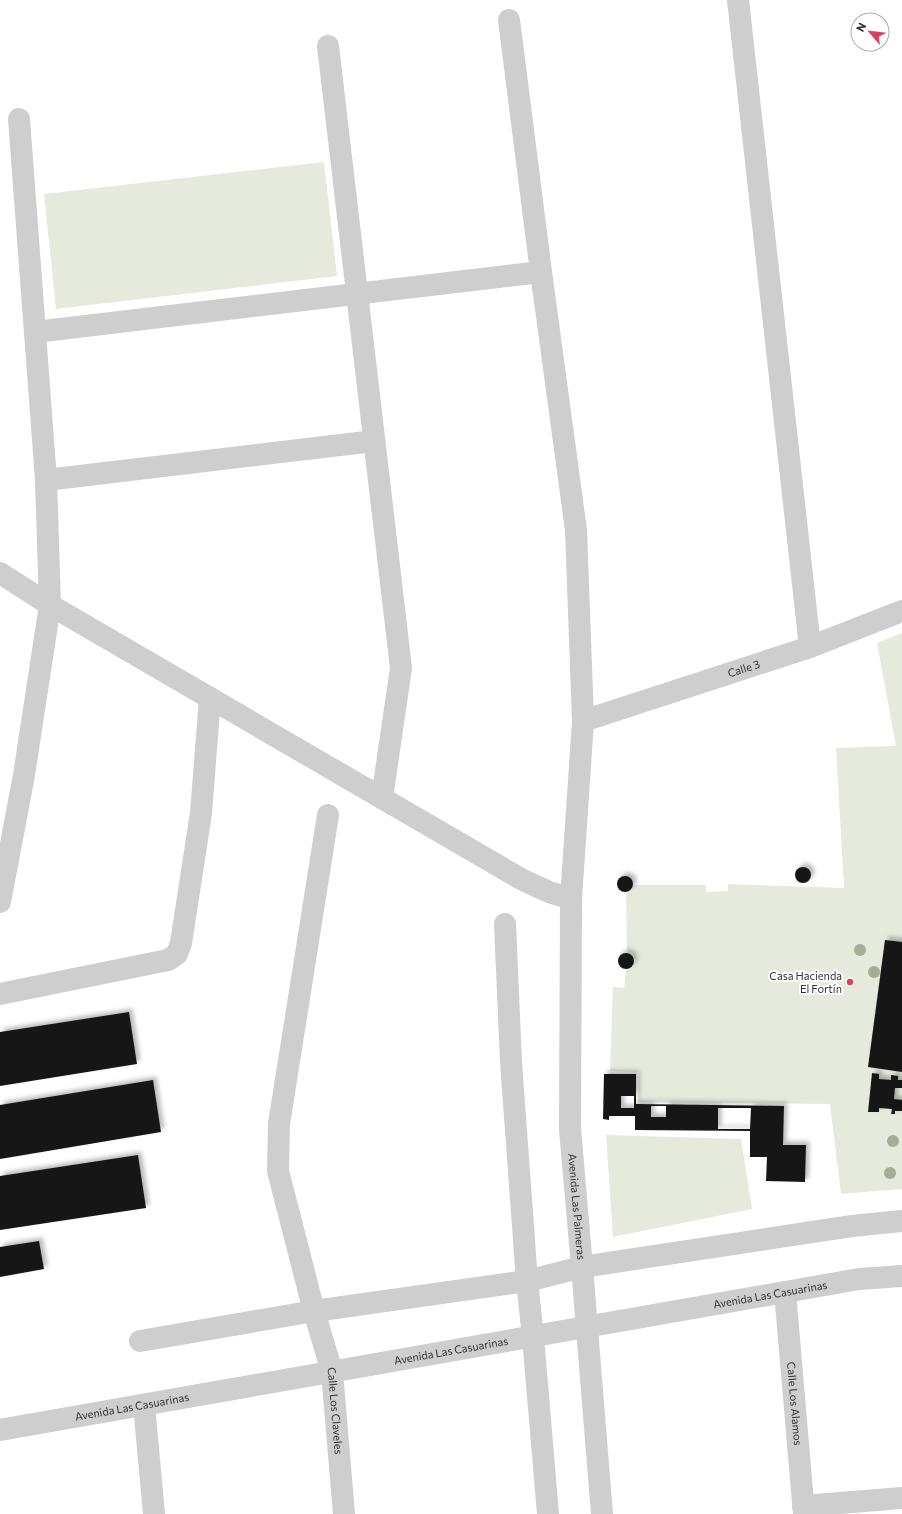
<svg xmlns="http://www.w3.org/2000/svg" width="902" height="1514" font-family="Commissioner,sans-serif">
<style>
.green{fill:#e5eadd}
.building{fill:#181818;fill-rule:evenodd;filter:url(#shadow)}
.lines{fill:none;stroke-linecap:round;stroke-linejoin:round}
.minor{stroke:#cecece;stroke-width:22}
.tertiary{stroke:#cecece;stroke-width:22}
.tree{fill:#a4ad96}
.poi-dot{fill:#dc3f5c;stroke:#fff;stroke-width:1.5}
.labels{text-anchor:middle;stroke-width:4;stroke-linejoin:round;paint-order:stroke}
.street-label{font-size:11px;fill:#313131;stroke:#fff}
.poi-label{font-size:11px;fill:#313131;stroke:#fff;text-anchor:end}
</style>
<defs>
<filter id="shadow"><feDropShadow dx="3.5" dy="-3.5" stdDeviation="2" flood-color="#0004"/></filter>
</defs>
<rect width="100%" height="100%" fill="#fff"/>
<g class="green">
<path d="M324 162 337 276 56 309 44 194Z"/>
<path d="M902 633V1189L841 1194 830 1104 638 1102 639 1072 610 1071 613 987 624 988 626 970 631 968 636 961 632 953 627 951 626 893 631 890 634 885H706V892L728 891V884L844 888 836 748 896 746 877 643Z"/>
<path d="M606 1135 741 1139 752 1209 613 1237Z"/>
</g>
<g class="building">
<circle cx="803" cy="875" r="8"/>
<circle cx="625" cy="884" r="8"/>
<path d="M885 940 902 942V1072L868 1067Z"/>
<circle cx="626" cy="961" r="8"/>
<path d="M129 1012 137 1064 0 1086V1032Z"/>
<path d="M872 1073 879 1074V1079L891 1080V1075L898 1076V1080H902V1088H895L894 1099 902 1100V1111H895V1114H891L892 1109 879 1108V1112H868Z"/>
<path d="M604 1074H636V1104L784 1106 783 1145H806L805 1182 766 1181 767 1157H750V1131L635 1130V1116H609V1120L603 1119ZM621 1096H634V1108H621ZM651 1106H666V1117H651ZM718 1108H751L750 1129H718Z"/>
<path d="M153 1080 161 1132 0 1159V1105Z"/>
<path d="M138 1155 146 1208 0 1230V1176Z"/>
<path d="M39 1241 44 1269 0 1277V1247Z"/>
</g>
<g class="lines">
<g class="minor">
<path d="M738 0 810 647"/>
<path d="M328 46 401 668 382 798"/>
<path d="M35 332 541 272"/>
<path d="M46 480 374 441"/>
<path d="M0 573 50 605 521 879 549 892 571 899 583 721 576 530 541 272 509 20"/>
<path id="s1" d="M583 721 810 647 902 611"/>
<path id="s2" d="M328 815 279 1124 278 1171 314 1311 332 1372 344 1514"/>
<path id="s3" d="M571 899 570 1129 582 1267"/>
<path d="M0 902 24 775 50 605 46 480 19 119"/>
<path d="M0 994 168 960 177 954 181 943 201 813 210 698"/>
<path id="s4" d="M785 1292 804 1514"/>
<path d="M140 1341 314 1311 527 1281 511 1062 505 924"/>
<path d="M144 1405 154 1514"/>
<path d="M803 1506 902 1498"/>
</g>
<g class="tertiary">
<path d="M582 1267 602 1514"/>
<path id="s5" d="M0 1430 859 1279 902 1276"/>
<path d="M548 1514 533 1337 527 1281 582 1267 852 1226 902 1221"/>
</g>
</g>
<g class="tree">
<circle cx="860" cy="950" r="6"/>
<circle cx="874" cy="972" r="6"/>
<circle cx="893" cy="1141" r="6"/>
<circle cx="890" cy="1173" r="6"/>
</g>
<circle class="poi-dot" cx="850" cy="982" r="4"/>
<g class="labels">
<g class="street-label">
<text dy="4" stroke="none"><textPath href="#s1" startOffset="169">Calle 3</textPath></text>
<text dy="4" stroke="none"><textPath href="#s3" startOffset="308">Avenida Las Palmeras</textPath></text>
<text dy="4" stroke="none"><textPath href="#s5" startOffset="782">Avenida Las Casuarinas</textPath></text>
<text dy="4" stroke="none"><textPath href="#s5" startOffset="458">Avenida Las Casuarinas</textPath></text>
<text dy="4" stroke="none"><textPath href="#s4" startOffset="112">Calle Los Alamos</textPath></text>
<text dy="4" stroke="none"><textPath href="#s5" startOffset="134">Avenida Las Casuarinas</textPath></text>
<text dy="4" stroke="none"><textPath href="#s2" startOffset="607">Calle Los Claveles</textPath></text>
</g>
<g class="poi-label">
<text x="842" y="980">Casa Hacienda<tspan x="842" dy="13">El Fortín</tspan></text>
</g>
</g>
<g transform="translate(870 32) rotate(298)"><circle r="19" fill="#ffffff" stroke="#adadad"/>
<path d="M0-3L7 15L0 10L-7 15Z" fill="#dc3f5c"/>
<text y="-6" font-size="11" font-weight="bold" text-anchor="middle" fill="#313131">N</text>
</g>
</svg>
